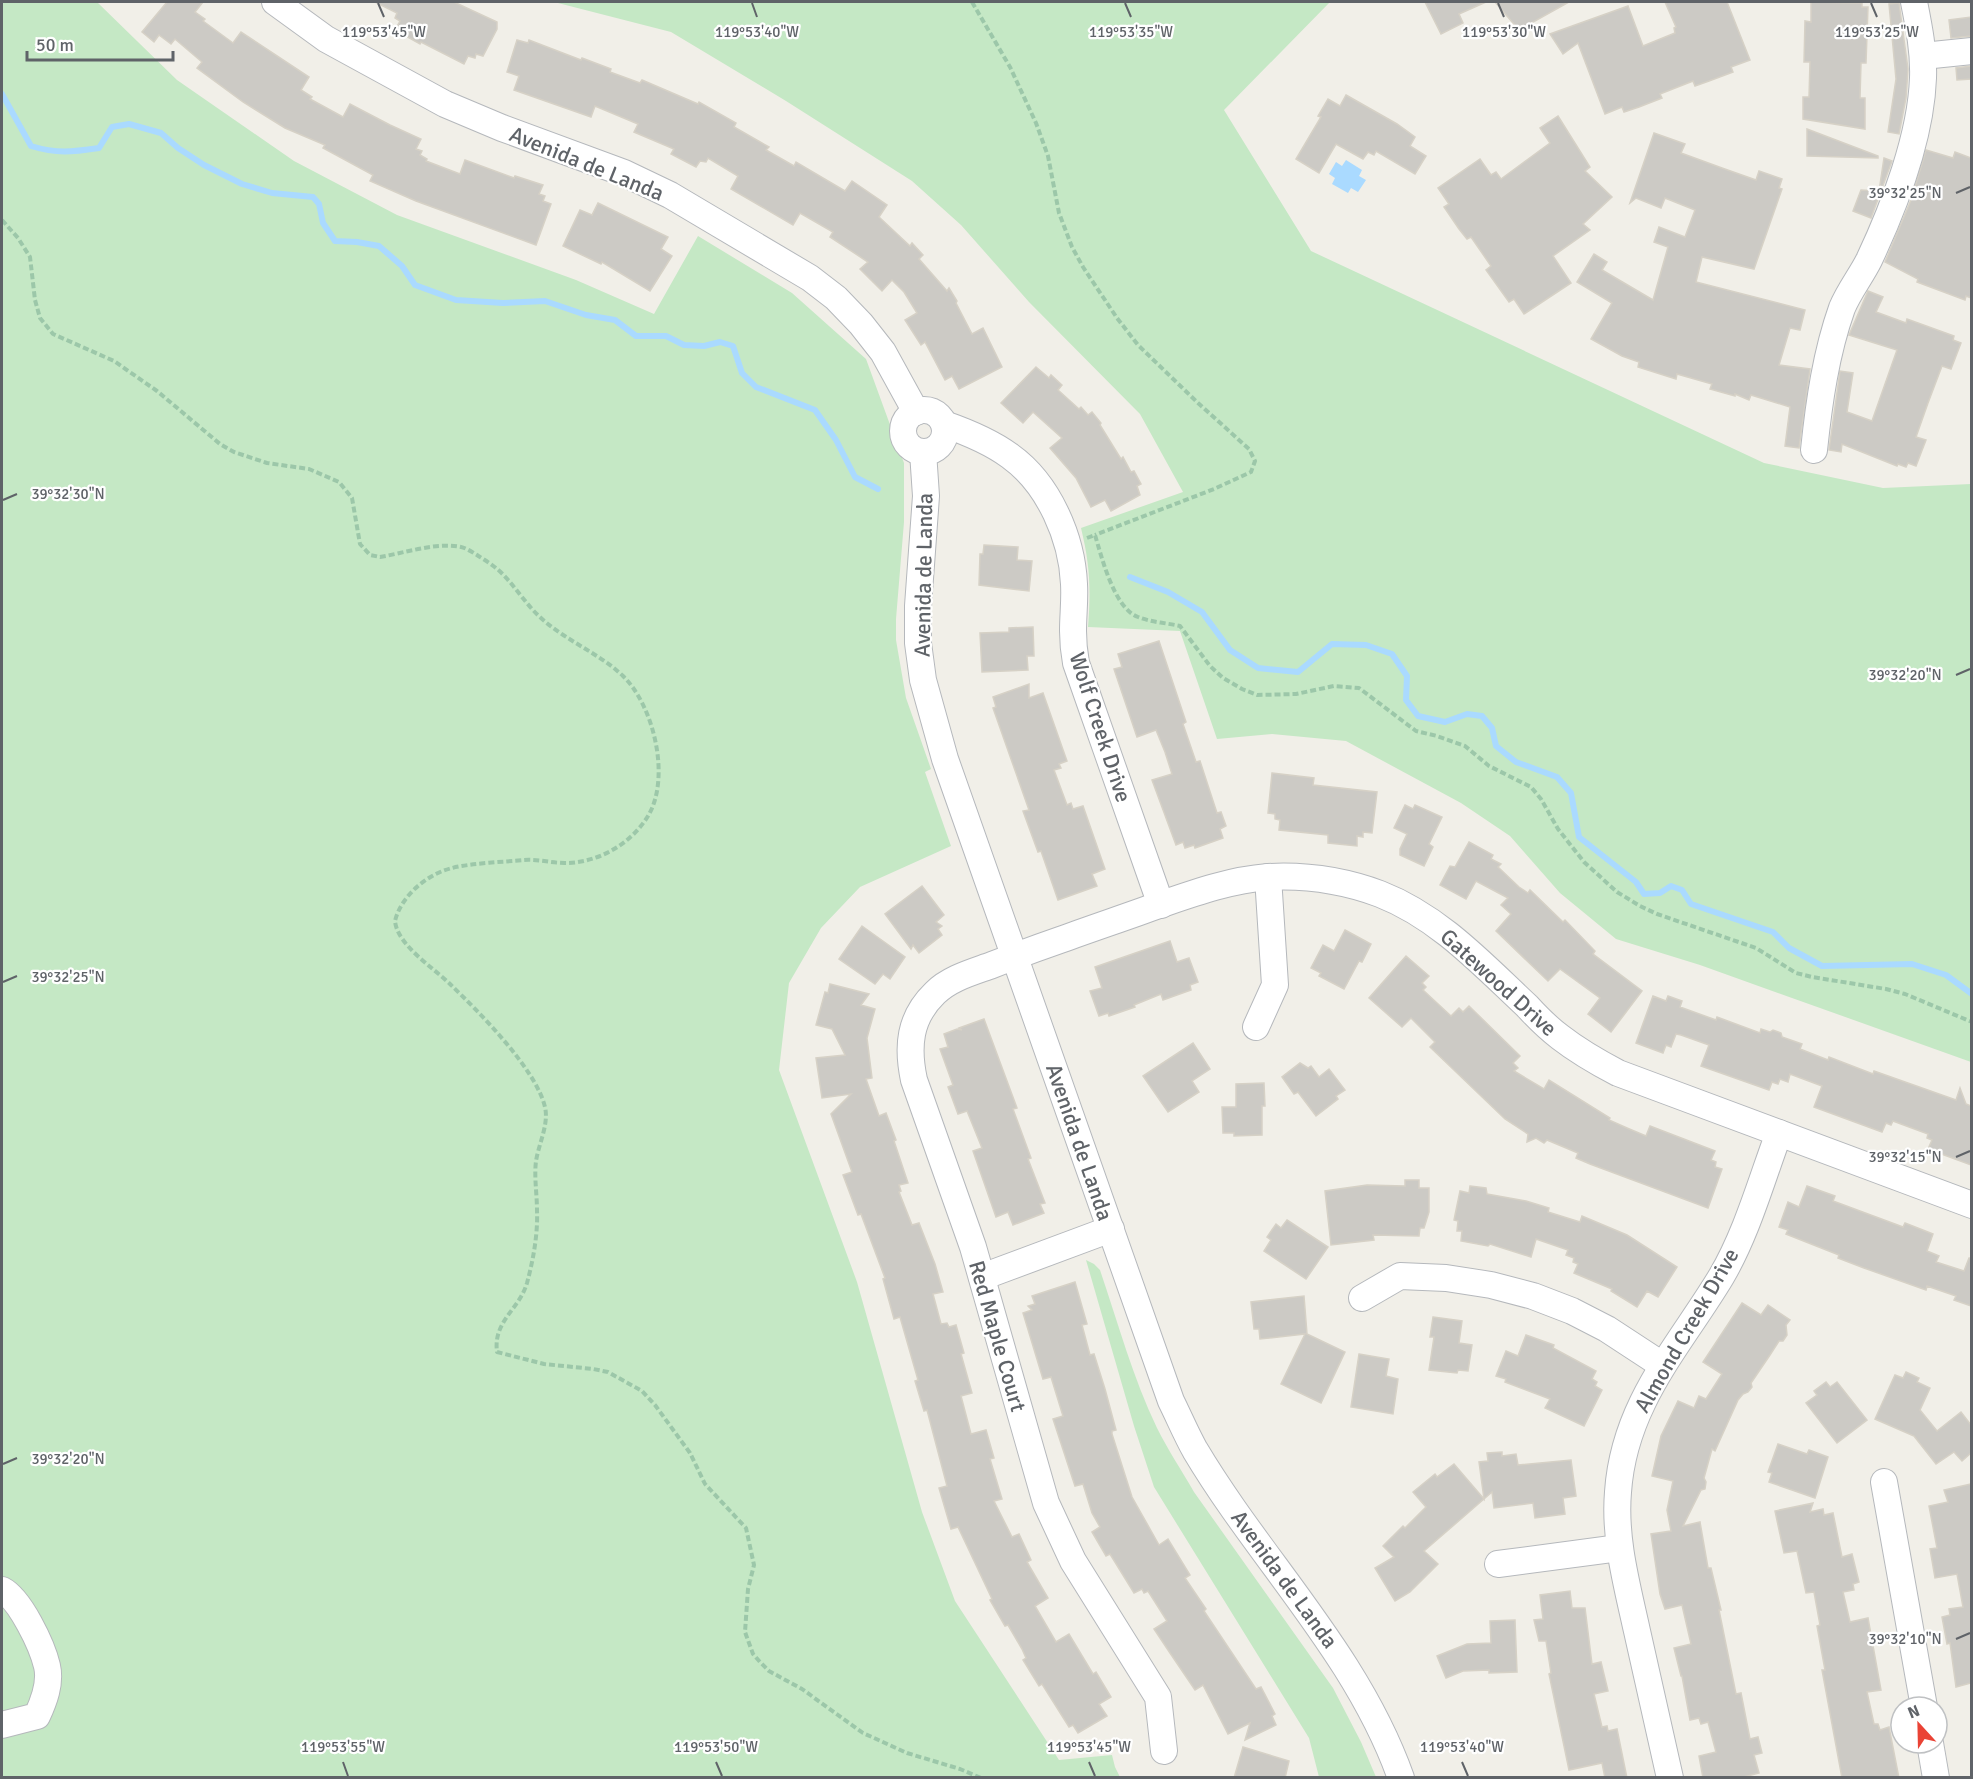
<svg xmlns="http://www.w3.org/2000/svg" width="1973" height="1779" font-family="Signika,sans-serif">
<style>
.green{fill:#c5e8c5}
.water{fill:#aadaff}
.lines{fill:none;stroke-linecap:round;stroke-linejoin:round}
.stream{stroke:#aadaff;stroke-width:6}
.building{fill:#cccac5;stroke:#d6d1c6;stroke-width:1.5}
.minor-casing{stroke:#b5b8bc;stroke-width:28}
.path{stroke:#9cc7a9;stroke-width:4;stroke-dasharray:6 3;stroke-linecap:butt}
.minor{stroke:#fff;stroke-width:26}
.ticks{fill:none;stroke:#5f6368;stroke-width:2}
.labels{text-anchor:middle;stroke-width:4.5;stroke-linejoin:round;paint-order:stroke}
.street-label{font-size:22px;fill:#5f6368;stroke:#fff}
.ticks-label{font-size:15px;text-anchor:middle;fill:#5f6368;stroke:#fff;stroke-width:4.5;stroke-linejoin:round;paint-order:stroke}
</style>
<rect width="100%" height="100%" fill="#f1efe8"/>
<g class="green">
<path d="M2 2H97L177 80 294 161 397 215 576 280 654 314 698 236 792 293 866 359 904 463V522L896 619V640L906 698 931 769 925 772 951 846 860 887 821 928 789 983 779 1070 857 1282 922 1512 955 1601 1059 1760 1112 1755 1115 1767 1120 1777 2 1778Z"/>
<path d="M554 2H1330L1224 110 1311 251 1764 463 1883 488 1971 484V1062L1700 965 1616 939 1560 893 1510 836 1461 803 1346 741 1272 734 1217 739 1180 631 1088 627C1091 589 1090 565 1081 528L1183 492 1140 414 1029 302 961 225 912 181 786 101 671 32Z"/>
<path d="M1086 1260 1094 1264 1100 1270C1118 1323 1133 1378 1157 1428 1168 1450 1182 1471 1194 1492L1333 1688 1361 1742 1376 1777H1319L1309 1738 1154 1487 1134 1426Z"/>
</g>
<path class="water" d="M1346 160 1362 170 1359 176 1366 180 1358 192 1351 188 1348 193 1332 184 1335 178 1329 174 1336 162 1342 166Z"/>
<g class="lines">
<g class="stream">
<path d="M2 94 31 146C57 154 72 152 99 148L112 127 129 124 161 133 178 148 204 165 242 184 272 193 313 197 319 204 323 223 335 241 357 242 379 246 402 266 415 285 456 300 503 303 545 301 586 315 615 320 636 336H666L684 345 704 346 720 342 733 346 742 373 756 387 815 410 836 440 855 477 878 489"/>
<path d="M1130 577 1168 592 1202 612 1230 650 1258 668 1298 672 1332 644 1366 645 1392 654 1407 676 1406 700 1418 716 1445 722 1467 714 1482 716 1492 728 1496 746 1516 762 1557 777 1571 793 1579 837 1636 882 1644 894 1660 893 1671 886 1682 890 1691 904 1773 932 1789 948 1822 966 1912 964 1946 975 1972 994"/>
</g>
</g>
<g class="building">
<path d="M167 2H203L195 12 205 19 203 21 233 43 241 32 309 77 301 90 312 97 310 99 343 117 350 104 390 125 421 139 416 149 422 151 420 155 427 159 426 161 460 174 465 160 514 178 515 176 543 185 539 194 545 196 543 201 551 204 536 245 416 201 370 181 373 175 323 148 325 145 285 128 243 102 197 68 202 62 175 39 171 44 159 35 154 42 142 32Z"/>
<path d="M375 2H454L497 22V29L483 56 476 54 475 58 468 56 464 64 421 42 420 44 395 30 400 21 395 18 397 13Z"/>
<path d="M1425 2H1486L1459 14 1463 23 1441 34Z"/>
<path d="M1495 2H1569L1519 30Z"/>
<path d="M1665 2H1727L1750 60 1731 67 1733 72 1709 81 1695 86 1693 81 1660 94 1662 98 1639 107 1624 112 1622 107 1605 114 1578 43 1563 54 1550 34 1628 6 1643 46 1675 33 1674 28 1676 27Z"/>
<path d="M1811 2 1862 3V7H1868L1866 63H1861L1860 98H1865V129L1803 119V97H1809L1810 62H1804L1805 21 1811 22Z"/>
<path d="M1899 3 1908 69 1906 98 1899 134 1888 132 1896 79 1889 4Z"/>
<path d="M1971 17V36L1951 38 1949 20Z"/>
<path d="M517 40 528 43 529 40 581 60 582 58 611 69 610 72 640 83 642 80 698 104 699 102 736 123 734 127 769 147 766 150 794 166 796 162 845 191 852 181 887 205 879 217 910 246 912 243 923 255 919 259 947 291 949 288 957 301 956 303 972 334 983 328 1002 367 959 389 952 376 945 380 925 342 921 345 905 320 917 313 904 292 892 280 882 291 860 269 868 262 830 237 833 232 800 213 793 225 731 189 738 176 708 158 706 162 700 161 696 167 671 154 674 149 634 132 638 124 595 106 591 117 514 90 519 76 507 72Z"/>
<path d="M1971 66V79L1957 80 1956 68Z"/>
<path d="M1346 95 1397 124 1415 137 1410 146 1426 156 1415 174 1376 151 1374 155 1368 152 1363 159 1336 144 1319 173 1296 159 1321 117 1318 116 1328 99 1340 106Z"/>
<path d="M1558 116 1590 167 1585 171 1612 197 1583 224 1590 230 1553 256 1571 283 1524 314 1514 299 1509 302 1486 270 1491 266 1471 237 1467 239 1459 229 1444 207 1449 204 1438 188 1480 159 1491 175 1496 172 1501 179 1550 143 1540 128Z"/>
<path d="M1807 129 1878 156V158L1807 156Z"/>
<path d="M1654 133 1685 144 1681 153 1722 168 1756 180 1759 171 1782 179 1779 188 1782 189 1754 269 1702 257 1696 282 1805 310 1800 330 1790 328 1779 365 1810 369 1799 448 1785 446 1790 407 1751 395 1749 400 1735 394V396L1710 389 1712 384 1677 374 1676 379 1638 367 1639 362 1622 356 1591 339 1612 303 1577 282 1594 254 1607 262 1602 270 1653 300 1668 247 1654 242 1659 227 1685 237 1695 210 1665 198 1661 208 1636 198 1630 203Z"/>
<path d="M1926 150 1953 158 1955 152 1971 158V298L1966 296 1965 300 1917 282 1918 279 1885 262 1911 200Z"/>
<path d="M1884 158 1892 161 1871 218 1853 211 1861 190 1879 191Z"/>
<path d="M598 203 668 237 661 249 672 256 650 291 602 262 601 264 563 246 580 210 592 215Z"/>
<path d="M1868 291 1883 297 1876 312 1906 323 1907 319 1954 336 1953 340 1961 343 1951 369 1942 366 1928 403 1916 437 1926 440 1916 466 1908 463 1906 467 1898 464 1897 466 1842 444 1841 452 1829 450 1840 371 1853 373 1847 412 1872 421 1897 350 1849 335Z"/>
<path d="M1036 367 1049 378 1051 375 1062 385 1058 390 1079 409 1081 407 1088 415 1092 412 1101 423 1100 425 1121 459 1123 457 1131 472 1134 471 1141 484 1137 486 1140 495 1111 511 1105 500 1091 507 1076 478 1050 448 1062 438 1033 412 1023 423 1001 403Z"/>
<path d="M984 545 1018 547 1017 560 1032 561 1029 591 979 585 980 554H983Z"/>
<path d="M1033 627 1034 656H1027L1028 670 982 672 980 633 1009 632V628Z"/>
<path d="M1159 641 1186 722 1183 724 1196 762 1200 761 1217 813 1221 812 1226 826 1220 829 1223 838 1195 848 1194 845 1185 848 1183 842 1176 845 1152 780 1172 774 1165 752 1156 730 1137 737 1114 669 1122 667 1118 654Z"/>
<path d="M1029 684V698L1043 693 1067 761 1059 764 1061 768 1054 770 1067 805 1071 803 1073 809 1083 806 1105 869 1092 874 1097 886 1058 900 1041 851 1038 852 1023 811 1029 810 993 708 996 707 993 697Z"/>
<path d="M1272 773 1314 778 1313 785 1377 792 1372 833 1363 832V837L1357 836V846L1328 843V835L1279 830 1280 820 1275 819V814L1268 813Z"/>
<path d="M1405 805 1413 809 1415 805 1442 817 1429 844 1433 847 1424 866 1400 855V849L1407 834 1394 828Z"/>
<path d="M1469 842 1493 855 1491 859 1501 864 1498 867 1519 887 1528 893 1530 890 1563 922 1565 920 1595 951 1593 954 1642 991 1611 1032 1588 1014 1600 998 1560 969 1548 981 1496 931 1511 914 1501 905 1508 898 1476 881 1466 899 1440 885 1450 866 1455 867Z"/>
<path d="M922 886 944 915 936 922 942 926 938 929 942 935 919 953 913 945 911 949 885 914Z"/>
<path d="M862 926 905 957 890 979 883 974 875 984 839 959Z"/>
<path d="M1345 930 1371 944 1362 962 1359 961 1344 989 1319 976 1321 973 1311 968 1323 945 1334 951Z"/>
<path d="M1170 941 1177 962 1189 958 1198 982 1190 985 1191 990 1163 1000 1161 994 1134 1005 1135 1007 1109 1016 1108 1013 1099 1016 1090 991 1102 988 1095 967Z"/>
<path d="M1406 956 1429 976 1422 983 1426 987 1423 990 1451 1016 1459 1008 1463 1012 1469 1006 1520 1056 1513 1063 1518 1068 1514 1071 1544 1089 1549 1080 1610 1118 1609 1120 1627 1128 1646 1136 1650 1126 1715 1151 1711 1160 1716 1162 1715 1167 1722 1169 1708 1208 1590 1164 1576 1158 1578 1153 1547 1140 1544 1143 1536 1138 1527 1142 1528 1134 1505 1119 1430 1047 1435 1042 1411 1018 1402 1027 1369 998Z"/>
<path d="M830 984 869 994 861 1005 875 1009 867 1038 872 1078 866 1079 879 1116 886 1113 896 1140 894 1141 908 1183 899 1185 901 1191 899 1192 912 1225 919 1223 935 1264 943 1292 933 1294 941 1324 947 1323 949 1327 956 1325 964 1353 961 1354 972 1393 961 1396 971 1434 986 1430 994 1458 990 1459 1002 1499 994 1501 1012 1537 1019 1534 1031 1560 1027 1562 1048 1598 1035 1606 1056 1642 1069 1634 1093 1674 1096 1672 1111 1697 1099 1704 1107 1716 1078 1733 1073 1725 1069 1727 1042 1684 1039 1686 1023 1660 1026 1658 1022 1649 1008 1625 1005 1626 990 1600 992 1599 958 1527 951 1529 939 1488 947 1486 927 1410 924 1411 915 1381 918 1380 900 1317 894 1319 883 1279 885 1278 861 1214 858 1215 843 1175 852 1172 831 1114 851 1094 822 1098 816 1058 845 1055 832 1029 816 1025 825 992 828 993Z"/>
<path d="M1653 996 1666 1001 1668 996 1682 1001 1680 1007 1716 1020 1717 1017 1760 1033 1761 1029 1770 1032 1773 1030 1781 1033 1782 1037 1802 1044 1800 1049 1828 1060 1829 1057 1873 1074 1874 1071 1956 1100 1960 1088 1966 1104 1971 1106V1165L1928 1149 1932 1140 1927 1138 1928 1134 1901 1124 1893 1121 1891 1125 1886 1123 1882 1132 1814 1107 1822 1086 1790 1074 1788 1082 1780 1079 1778 1084 1772 1082 1769 1090 1701 1066 1709 1045 1681 1035 1676 1034 1671 1047 1666 1045 1663 1053 1636 1043Z"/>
<path d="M984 1019 1017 1108 1013 1109 1031 1158 1028 1159 1045 1203 1040 1204 1044 1213 1013 1225 1008 1212 996 1217 973 1151 982 1148 967 1111 958 1114 948 1087 953 1085 940 1049 948 1047 944 1034 957 1029 962 1030 959 1028Z"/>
<path d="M1193 1043 1210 1069 1192 1081 1199 1092 1168 1112 1143 1076Z"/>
<path d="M1300 1063 1308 1068 1311 1066 1319 1077 1329 1069 1345 1090 1336 1096 1338 1099 1316 1116 1298 1092 1294 1094 1282 1077Z"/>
<path d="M1264 1083 1265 1106H1262V1135L1234 1136V1133H1223L1222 1107H1236V1084Z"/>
<path d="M1405 1180H1419V1188H1429V1212L1424 1228H1420L1419 1236 1373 1235 1374 1240 1331 1245 1325 1191 1367 1185 1405 1186Z"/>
<path d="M1470 1186 1486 1188 1487 1194 1526 1201 1549 1208 1548 1212 1580 1222 1582 1216 1627 1235 1677 1267 1658 1297 1647 1291 1637 1307 1611 1291 1612 1289 1574 1273 1578 1264 1573 1262 1574 1258 1566 1255 1568 1250 1536 1239 1531 1257 1490 1244 1488 1246 1461 1241 1462 1231H1457L1458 1221 1454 1220 1460 1191 1469 1193Z"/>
<path d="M1807 1186 1835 1196 1833 1201 1903 1227 1905 1223 1933 1234 1927 1251 1939 1256 1936 1262 1964 1271 1969 1258H1971V1306L1954 1300 1956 1296 1927 1286 1926 1290 1864 1268 1838 1258 1839 1255 1786 1234 1788 1230 1779 1227 1788 1202 1799 1207Z"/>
<path d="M1287 1220 1328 1247 1306 1279 1264 1251 1271 1240 1267 1237 1276 1224 1281 1228Z"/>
<path d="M1075 1282 1087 1324 1082 1325 1090 1355 1094 1354 1105 1389 1116 1430 1112 1431V1434L1132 1497 1159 1545 1168 1539 1190 1575 1185 1578 1206 1609 1204 1611 1256 1689 1261 1687 1275 1714 1272 1716 1276 1725 1245 1740 1250 1723 1228 1734 1203 1685 1195 1690 1170 1653 1154 1629 1167 1621 1148 1591 1144 1593 1142 1589 1134 1593 1110 1554 1106 1556 1092 1532 1100 1527 1092 1513 1083 1484 1075 1486 1053 1419 1063 1416 1051 1377 1043 1379 1023 1313 1032 1310 1028 1306 1035 1304 1032 1296Z"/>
<path d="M1304 1296 1307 1334 1345 1352 1321 1403 1281 1384 1305 1334 1260 1339 1259 1329H1254L1251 1302Z"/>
<path d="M1742 1303 1761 1315 1768 1305 1790 1320 1786 1325 1787 1335 1783 1341H1779L1770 1355 1751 1383 1752 1387 1748 1392 1743 1394 1738 1400 1715 1451 1712 1449 1704 1478 1706 1482 1705 1489 1701 1490 1683 1526 1700 1522 1708 1568H1711L1721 1610H1719L1736 1694 1741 1693 1750 1739 1758 1737 1762 1753 1754 1755 1759 1773 1740 1778H1703L1699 1756 1716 1752 1708 1722 1701 1724 1699 1718 1690 1720 1682 1676H1681L1674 1648 1691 1644 1682 1605 1665 1609 1660 1594 1651 1534 1671 1531 1667 1510 1673 1481 1652 1476 1661 1436 1678 1401 1694 1408 1699 1396 1706 1399 1722 1374 1703 1362Z"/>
<path d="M1433 1317 1462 1321 1459 1343 1472 1345 1468 1371 1458 1370 1457 1373 1429 1370 1434 1337H1430Z"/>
<path d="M1526 1335 1554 1345 1553 1348 1596 1371 1592 1379 1597 1382 1595 1386 1602 1390 1584 1426 1545 1408 1550 1399 1505 1382 1506 1379 1496 1376 1506 1351 1518 1356Z"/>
<path d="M1359 1354 1389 1359 1386 1376 1398 1379 1393 1414 1351 1407Z"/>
<path d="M1906 1372 1919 1378 1917 1382 1930 1388 1920 1410 1937 1431 1961 1412 1971 1425V1453L1962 1461 1954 1452 1936 1464 1914 1436 1875 1419 1895 1375 1903 1378Z"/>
<path d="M1826 1382 1830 1387 1837 1382 1867 1420 1837 1443 1806 1403 1817 1395 1814 1391Z"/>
<path d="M1778 1444 1807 1454 1809 1450 1828 1457 1815 1498 1769 1482 1772 1473 1768 1472Z"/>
<path d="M1502 1452V1456L1516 1454 1518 1465 1571 1460 1576 1496 1563 1498 1565 1514 1535 1518 1533 1503 1494 1508 1492 1492 1424 1551 1438 1564 1410 1592 1395 1601 1375 1568 1394 1557 1383 1546 1403 1526 1405 1528 1426 1507 1413 1492 1435 1474 1437 1477 1454 1464 1484 1499 1479 1462 1488 1461 1487 1453Z"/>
<path d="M1971 1484V1683L1956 1687 1950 1643 1947 1644 1942 1617 1950 1615 1949 1609 1963 1607 1957 1574 1935 1578 1930 1549 1937 1548 1929 1506 1948 1502 1944 1490Z"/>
<path d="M1813 1503 1810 1512 1823 1509 1824 1515 1833 1513 1842 1557 1852 1554 1859 1582 1853 1584 1854 1590 1843 1592 1850 1622 1868 1618 1881 1690 1867 1692 1874 1724H1878L1880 1730 1889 1727 1899 1778H1842L1822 1670H1825L1817 1626 1820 1625 1814 1592 1806 1593 1797 1551 1784 1553 1775 1511Z"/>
<path d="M1570 1591 1572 1608H1585L1592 1664 1601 1662 1608 1691 1594 1694 1602 1727 1607 1726 1608 1731 1617 1729 1627 1778H1605L1602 1763 1569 1770 1549 1674 1551 1673 1546 1641H1539L1534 1620 1543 1619 1540 1595Z"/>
<path d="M1515 1620 1517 1672 1489 1673V1670L1463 1671 1446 1678 1437 1656 1467 1644 1491 1643 1490 1621Z"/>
<path d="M1243 1747 1289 1761 1285 1778H1234Z"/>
</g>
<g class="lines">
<defs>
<g id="minor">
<path d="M275 2 326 39 445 104 502 128 624 173 670 195 810 278 836 298 861 324 883 352 916 412"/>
<path d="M1923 56 1972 51"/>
<circle cx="924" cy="431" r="21"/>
<path d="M944 424C967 432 991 442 1010 456 1049 484 1072 538 1074 584 1075 600 1073 615 1073 631 1073 641 1074 652 1076 663L1161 905"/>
<path d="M1814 450C1819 402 1826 353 1842 308 1849 291 1861 276 1869 260 1894 207 1921 136 1923 78 1924 52 1919 27 1914 2"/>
<path d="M923 452 926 496 918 606V643L923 680 945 759 1171 1401C1179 1417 1186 1434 1195 1450 1261 1561 1357 1654 1401 1778"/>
<path d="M1256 1027 1275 985 1268 877"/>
<path d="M982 1277 1111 1229"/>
<path d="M1362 1298 1400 1276 1446 1278 1491 1285 1533 1296 1572 1311 1607 1329 1662 1365"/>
<path d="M1884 1482 1924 1707"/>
<path d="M1498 1564 1619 1548"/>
<path d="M2 1590C20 1599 42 1645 47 1666 51 1683 44 1701 37 1716L2 1725"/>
<path d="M1930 1743 1936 1778"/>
<path d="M1164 1751 1158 1697 1073 1561 1046 1503 973 1247 914 1080C907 1047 909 1018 935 993 950 978 973 972 992 965 1015 956 1037 948 1060 940 1093 928 1126 917 1159 905 1194 893 1230 880 1268 877 1305 875 1345 881 1380 894 1439 917 1482 964 1527 1006 1537 1017 1548 1028 1560 1037 1578 1051 1597 1062 1618 1073L1972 1205"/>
<path d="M1670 1778C1659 1729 1648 1680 1637 1631 1627 1585 1614 1539 1618 1492 1624 1404 1678 1348 1721 1277 1747 1233 1761 1181 1779 1133"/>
</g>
</defs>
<use href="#minor" class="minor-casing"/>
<g class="path">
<path d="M972 2 1010 67 1036 123 1048 156 1059 213 1072 247 1083 267 1117 318 1138 345 1198 403 1249 449 1255 461 1251 472 1214 489 1095 535"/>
<path d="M2 220 18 238 30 257 35 300 40 318 53 334 114 361 157 391 220 444 234 452 267 463 309 469 339 482 352 498 360 544 370 555 380 557C405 553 435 542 461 547 466 548 472 552 477 555 483 559 490 563 496 568 512 581 525 604 541 618 566 641 599 653 623 676 654 706 671 778 648 816 631 844 598 863 565 863 551 863 538 859 524 860 503 862 472 863 452 868 427 874 401 896 395 921 397 945 434 968 451 985 479 1012 536 1069 545 1107 549 1124 539 1143 536 1161 534 1177 537 1194 537 1211 538 1234 533 1261 527 1283 519 1310 493 1321 497 1352L544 1364 593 1369 608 1372 642 1391 655 1405 690 1453 705 1484 746 1528 754 1565 748 1589 745 1632 753 1654 760 1662 769 1671 802 1689 863 1733 907 1753 960 1769 981 1778"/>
<path d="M1087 538 1095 535C1102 558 1114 608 1138 617 1150 622 1167 623 1180 626L1210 666 1223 678 1242 689 1257 695 1296 694 1334 686 1359 688 1416 731 1437 736 1465 746 1489 766 1531 787 1541 799 1558 829 1584 862 1617 892 1640 906 1657 914 1756 948 1796 973 1812 977 1886 989 1905 994 1972 1022"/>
</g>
<use href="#minor" class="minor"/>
</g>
<path class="ticks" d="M378 3 384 17M752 3 757 17M1125 3 1131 17M1498 3 1504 17M1871 3 1877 17M1956 193 1970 187M3 500 17 494M1956 675 1970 669M3 982 17 976M1956 1157 1970 1151M3 1464 17 1458M1956 1639 1970 1633M343 1762 348 1776M716 1762 722 1776M1089 1762 1095 1776M1462 1762 1468 1776"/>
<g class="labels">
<g class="street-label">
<text transform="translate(587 163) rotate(22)" y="8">Avenida de Landa</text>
<text transform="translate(923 575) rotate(-89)" y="8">Avenida de Landa</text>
<text transform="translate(1101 727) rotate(72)" y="8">Wolf Creek Drive</text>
<text transform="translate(1499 982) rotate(42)" y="8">Gatewood Drive</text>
<text transform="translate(1080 1142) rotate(71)" y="8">Avenida de Landa</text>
<text transform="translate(1686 1330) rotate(-60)" y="8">Almond Creek Drive</text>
<text transform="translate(998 1336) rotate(74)" y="8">Red Maple Court</text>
<text transform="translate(1285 1579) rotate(54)" y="8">Avenida de Landa</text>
</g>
</g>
<g class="ticks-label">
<text x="384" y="37">119°53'45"W</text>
<text x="757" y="37">119°53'40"W</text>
<text x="1131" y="37">119°53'35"W</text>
<text x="1504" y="37">119°53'30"W</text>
<text x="1877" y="37">119°53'25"W</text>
<text x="1905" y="198">39°32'25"N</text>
<text x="68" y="499">39°32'30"N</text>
<text x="1905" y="680">39°32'20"N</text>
<text x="68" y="982">39°32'25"N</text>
<text x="1905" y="1162">39°32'15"N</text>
<text x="68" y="1464">39°32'20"N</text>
<text x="1905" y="1644">39°32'10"N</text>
<text x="343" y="1752">119°53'55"W</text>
<text x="716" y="1752">119°53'50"W</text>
<text x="1089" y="1752">119°53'45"W</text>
<text x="1462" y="1752">119°53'40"W</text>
</g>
<rect width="1973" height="1779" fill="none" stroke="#5f6368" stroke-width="6"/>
<g transform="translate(1919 1725) rotate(338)"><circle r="28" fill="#ffffff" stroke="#bfc1c3" stroke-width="1.5"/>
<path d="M0-4.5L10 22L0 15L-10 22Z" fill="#ea4335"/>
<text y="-9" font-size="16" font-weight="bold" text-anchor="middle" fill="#5f6368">N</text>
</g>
<path d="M27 51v9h146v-9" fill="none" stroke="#5f6368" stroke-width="3"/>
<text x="36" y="51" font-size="18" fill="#5f6368" stroke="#ffffff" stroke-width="4.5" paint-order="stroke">50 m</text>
</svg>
